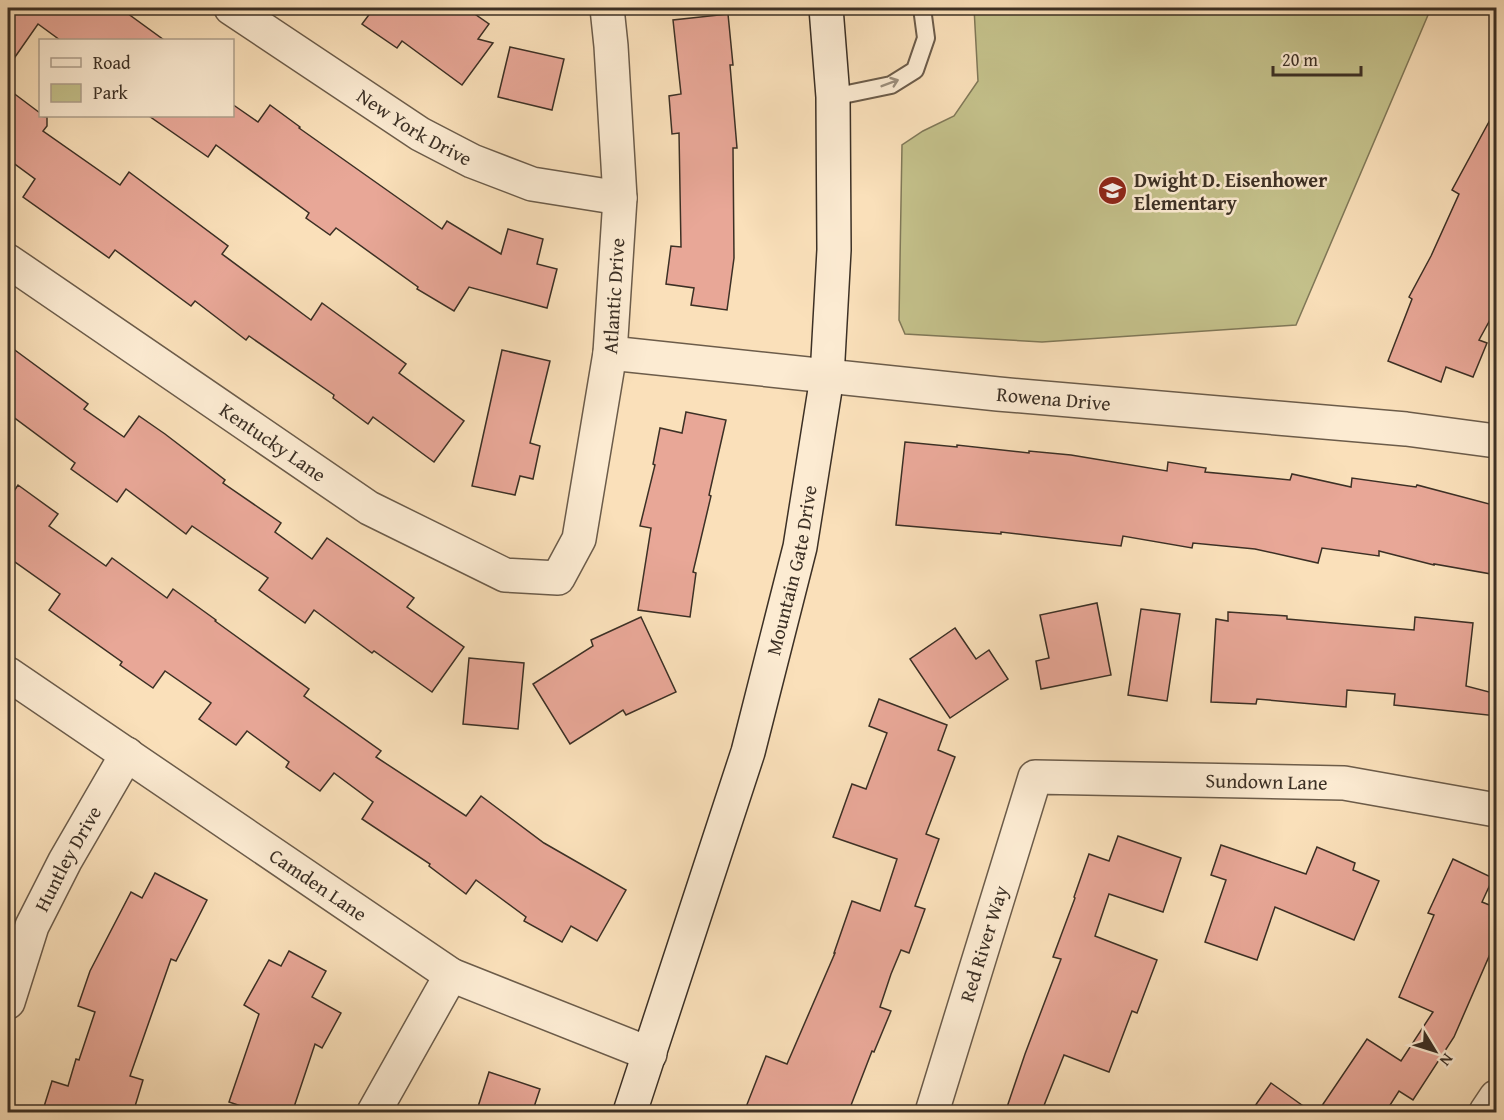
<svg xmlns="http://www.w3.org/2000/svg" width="1504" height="1120" font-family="'Gentium Book Plus',serif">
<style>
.green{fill:#c4c18b;stroke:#807858;stroke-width:1.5}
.building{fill:#e8a797;stroke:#3c3025;stroke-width:1.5}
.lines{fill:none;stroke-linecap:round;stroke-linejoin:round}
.service-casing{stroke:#6c5c4a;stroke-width:20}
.minor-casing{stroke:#6c5c4a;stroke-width:36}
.secondary-casing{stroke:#3c3025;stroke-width:36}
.service{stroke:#fcebd2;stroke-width:16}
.minor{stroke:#fcebd2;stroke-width:33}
.secondary{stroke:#fcebd2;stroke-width:33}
.oneway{stroke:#9c8e7c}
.labels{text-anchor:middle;stroke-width:5;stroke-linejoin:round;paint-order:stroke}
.street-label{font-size:20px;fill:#3c3025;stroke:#fcebd2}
.poi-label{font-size:20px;font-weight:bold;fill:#3c3025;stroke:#fcebd2;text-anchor:start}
</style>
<rect width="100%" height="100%" fill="#fae0ba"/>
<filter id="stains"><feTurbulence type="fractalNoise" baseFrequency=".00333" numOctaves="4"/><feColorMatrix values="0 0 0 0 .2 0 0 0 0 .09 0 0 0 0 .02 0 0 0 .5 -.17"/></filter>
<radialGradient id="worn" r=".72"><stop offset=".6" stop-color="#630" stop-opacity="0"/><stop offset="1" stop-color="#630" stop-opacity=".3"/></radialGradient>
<path class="green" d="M974 8H1431L1296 325 1042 342 905 334 899 320 902 145 923 131 954 116 978 81Z"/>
<g class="building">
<path d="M8 8H120L164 40H60L38 24 8 67Z"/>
<path d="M374 8H466L489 24 478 39 493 43 462 85 402 41 397 48 362 24Z"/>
<path d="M728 14 733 65H730L737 148H733L734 258 727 310 691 305 694 288 666 284 671 246 681 247 679 133 672 134 669 96 681 94 673 20Z"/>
<path d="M510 47 564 59 552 110 498 97Z"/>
<path d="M8 89 40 113V116L47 117V126L43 131 120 185 129 172 228 246 222 254 311 320 322 303 406 364 399 373 464 421 434 462 373 417 368 424 333 398 334 395 249 336 246 340 195 301 191 306 115 250 109 258 23 197 35 179 8 159Z"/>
<path d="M232 104 258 122 270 105 300 127 299 128 442 229 447 221 501 254 508 229 543 239 537 264 557 269 547 308 469 287 454 311 417 289 418 287 336 228 330 235 306 218 309 213 216 145 208 157 149 116H232Z"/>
<path d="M1497 107V307L1479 340 1487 343 1473 377 1446 367 1441 382 1388 361 1412 299 1409 297 1431 256 1459 194 1452 190Z"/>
<path d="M8 345 88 404 84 409 124 437 139 416 165 434 225 480 223 483 281 523 275 532 312 559 327 538 414 598 407 607 464 647 432 692 374 651 372 653 314 610 305 623 259 590 268 578 192 526 186 534 126 489 117 502 71 469 75 463 8 413Z"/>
<path d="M502 350 550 361 530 443 540 446 533 479 520 476 515 495 472 486Z"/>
<path d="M686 412 726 420 709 495 711 496 693 572 696 573 690 617 638 610 651 528 640 526 655 465 653 464 660 428 682 433Z"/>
<path d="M905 442 957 447V445L1029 453V451L1071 455 1167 471 1168 462 1206 468 1205 472 1290 480 1292 474 1351 487 1352 478 1416 487 1417 485 1497 506V575L1434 564V565L1379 551V556L1322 548 1318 563 1255 549 1193 543 1192 548 1123 536 1121 546 1001 532V534L896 525Z"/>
<path d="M18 485 58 514 49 526 106 566 112 558 167 598 173 589 216 620 215 621 309 689 304 696 381 751 376 757 466 816 481 796 544 843 626 890 597 941 571 926 562 942 524 921 526 917 476 880 466 894 429 866 430 864 362 819 373 802 334 773 320 791 286 767 289 762 247 731 236 745 199 719 211 703 165 671 153 688 120 665 122 662 49 610 60 594 8 557V500Z"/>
<path d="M1097 603 1111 675 1041 689 1036 661 1049 658 1040 615Z"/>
<path d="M1141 609 1180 614 1167 701 1128 695Z"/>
<path d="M1228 612 1287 616V619L1414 630 1415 617 1473 623 1466 686 1497 694V716L1394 705 1395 694 1347 690 1346 707 1257 699 1256 704 1211 702 1216 619 1228 621Z"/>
<path d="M641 617 676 692 626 715 623 710 570 744 533 684 593 646 591 640Z"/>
<path d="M955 628 976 659 989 650 1008 679 950 718 910 659Z"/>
<path d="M469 658 524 663 518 729 463 724Z"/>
<path d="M879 699 947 725 938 750 955 757 926 834 939 839 915 906 925 909 909 953 901 950 891 974 880 1007 891 1011 874 1052 872 1051 848 1113H759L746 1107 766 1056 787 1064 835 953H834L852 901 880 911 897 859 833 837 852 784 866 789 887 733 869 726Z"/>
<path d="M1118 836 1181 858 1163 912 1109 894 1095 936 1157 960 1137 1013 1132 1011 1109 1072 1064 1055 1041 1113H1005L1025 1054 1061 959 1053 957 1075 898 1074 897 1089 854 1109 861Z"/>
<path d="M1221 845 1306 874 1317 847 1355 863 1353 870 1379 881 1354 940 1275 907 1257 960 1205 942 1226 880 1211 875Z"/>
<path d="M1453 859 1493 878 1482 902 1497 908V938L1454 1037 1413 1100 1399 1091 1385 1113H1317L1367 1039 1401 1061 1433 1012 1399 997 1434 915 1428 913Z"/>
<path d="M155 873 207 900 176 961 171 959 130 1076 143 1080 133 1113H42L52 1081 68 1086 76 1059 79 1060 95 1012 78 1006 90 971 131 892 142 898Z"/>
<path d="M289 951 326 971 312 997 341 1013 322 1048 315 1044 292 1113H262L229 1102 259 1014 244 1005 269 960 281 966Z"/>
<path d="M489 1072 540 1089 532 1113H476Z"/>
<path d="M1271 1083 1313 1113H1250Z"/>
</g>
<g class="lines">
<defs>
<path id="service" d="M833 97 891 85 915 70 926 38 922 8"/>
<g id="minor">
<path id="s1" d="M231 8 420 134 472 161 532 184 620 198"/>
<path id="s2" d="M8 261 369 508 505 575 558 578 579 539 610 353 620 198 611 46 607 8"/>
<path id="s3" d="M610 353 998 394 1406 429 1496 441"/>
<path id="s4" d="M8 674 451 975 650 1054"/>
<path id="s5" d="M8 1002 32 926 65 861 127 754"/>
<path d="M374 1112 451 975"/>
<path id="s6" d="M932 1112 1035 777 1344 783 1496 810"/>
<path d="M1486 1112 1496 1097"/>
</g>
<g id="secondary">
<path id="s7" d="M630 1112 748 752 800 547 827 377 834 250 833 97 826 8"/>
</g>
</defs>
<use href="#service" class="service-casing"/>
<use href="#minor" class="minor-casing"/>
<use href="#secondary" class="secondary-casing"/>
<use href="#service" class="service"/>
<use href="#minor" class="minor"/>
<use href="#secondary" class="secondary"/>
</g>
<defs><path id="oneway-shaft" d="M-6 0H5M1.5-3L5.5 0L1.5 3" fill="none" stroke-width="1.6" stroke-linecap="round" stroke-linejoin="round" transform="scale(1.5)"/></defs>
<use class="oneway" href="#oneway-shaft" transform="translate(890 83) rotate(-21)"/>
<defs>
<symbol id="school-disc" viewBox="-11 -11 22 22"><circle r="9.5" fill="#8f2418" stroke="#fcebd2"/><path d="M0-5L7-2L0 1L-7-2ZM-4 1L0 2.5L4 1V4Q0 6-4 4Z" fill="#fff"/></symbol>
</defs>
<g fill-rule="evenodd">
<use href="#school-disc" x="1096" y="174" width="33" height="33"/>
</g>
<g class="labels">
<g class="street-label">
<text dy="7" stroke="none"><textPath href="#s1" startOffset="219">New York Drive</textPath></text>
<text dy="7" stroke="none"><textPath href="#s2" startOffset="932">Atlantic Drive</textPath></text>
<text dy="7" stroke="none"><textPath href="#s3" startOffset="446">Rowena Drive</textPath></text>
<text dy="7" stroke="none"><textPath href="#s2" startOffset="321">Kentucky Lane</textPath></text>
<text dy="7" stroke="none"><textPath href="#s7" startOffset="566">Mountain Gate Drive</textPath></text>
<text dy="7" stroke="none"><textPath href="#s6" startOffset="582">Sundown Lane</textPath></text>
<text dy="7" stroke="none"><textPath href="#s5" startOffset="156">Huntley Drive</textPath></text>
<text dy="7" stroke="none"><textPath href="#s4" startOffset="375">Camden Lane</textPath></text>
<text dy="7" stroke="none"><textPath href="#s6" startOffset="176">Red River Way</textPath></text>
</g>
<g class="poi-label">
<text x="1134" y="187">Dwight D. Eisenhower<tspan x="1134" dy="23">Elementary</tspan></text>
</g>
</g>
<rect width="1504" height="1120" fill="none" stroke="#fae0ba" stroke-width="30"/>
<rect x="9" y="9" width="1486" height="1102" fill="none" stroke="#3c3025" stroke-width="3"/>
<rect x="15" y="15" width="1474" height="1090" fill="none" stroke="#3c3025" stroke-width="1.5"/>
<rect x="39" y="39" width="195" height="78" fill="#fcebd2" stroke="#afa08d" stroke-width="1.5"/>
<rect x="51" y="58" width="30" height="9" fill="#fcebd2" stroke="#afa08d" stroke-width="1.5"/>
<text x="93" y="69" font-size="18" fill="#3c3025">Road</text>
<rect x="51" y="84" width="30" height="18" fill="#c4c18b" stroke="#afa08d" stroke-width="1.5"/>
<text x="93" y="99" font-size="18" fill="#3c3025">Park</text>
<g transform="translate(1435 1051) rotate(128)" stroke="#fcebd2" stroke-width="4.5" paint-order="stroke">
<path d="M0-4.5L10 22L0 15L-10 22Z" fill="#3c3025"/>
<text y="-9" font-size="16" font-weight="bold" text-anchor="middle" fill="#3c3025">N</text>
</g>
<path d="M1273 66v9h88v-9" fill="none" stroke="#3c3025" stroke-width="3"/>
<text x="1282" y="66" font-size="18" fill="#3c3025" stroke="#fcebd2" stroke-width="4.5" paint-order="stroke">20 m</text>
<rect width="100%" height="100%" filter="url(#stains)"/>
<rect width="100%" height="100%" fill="url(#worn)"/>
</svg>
